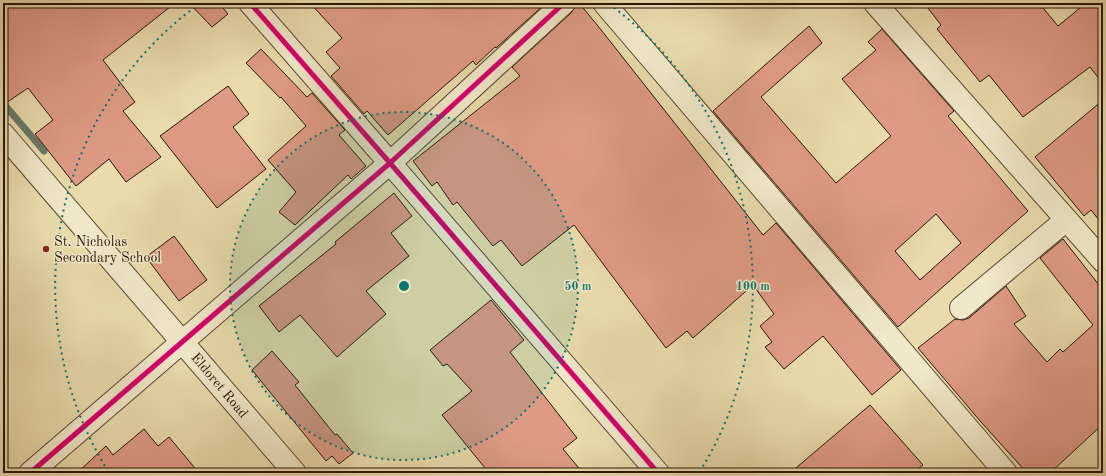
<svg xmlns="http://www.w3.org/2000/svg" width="1106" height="476" font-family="'Old Standard TT',serif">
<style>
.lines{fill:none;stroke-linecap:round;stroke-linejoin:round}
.stream{stroke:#6a786b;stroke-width:7}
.building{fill:#de9a85;stroke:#261507;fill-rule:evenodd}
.minor-casing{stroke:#574630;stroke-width:24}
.minor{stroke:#f1e8c9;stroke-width:22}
.cycleway-casing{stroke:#f1e8c9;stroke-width:8}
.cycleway{stroke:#d6006c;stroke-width:5}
.ring{fill:none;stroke:#0f766e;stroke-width:2;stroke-dasharray:2 4}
.poi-dot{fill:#8f2418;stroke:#f1e8c9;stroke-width:1.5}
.labels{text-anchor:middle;stroke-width:3;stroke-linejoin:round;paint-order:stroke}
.poi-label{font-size:14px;fill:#261507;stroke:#f1e8c9;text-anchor:start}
.street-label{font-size:14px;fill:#261507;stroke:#f1e8c9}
.centre{fill:#0f766e;stroke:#f1e8c9;stroke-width:2}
.ring-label{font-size:12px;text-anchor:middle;font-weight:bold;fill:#0f766e;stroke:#f1e8c9;stroke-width:3;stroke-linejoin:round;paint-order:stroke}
</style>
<rect width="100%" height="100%" fill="#e9dbac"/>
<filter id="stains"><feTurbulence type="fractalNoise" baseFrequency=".005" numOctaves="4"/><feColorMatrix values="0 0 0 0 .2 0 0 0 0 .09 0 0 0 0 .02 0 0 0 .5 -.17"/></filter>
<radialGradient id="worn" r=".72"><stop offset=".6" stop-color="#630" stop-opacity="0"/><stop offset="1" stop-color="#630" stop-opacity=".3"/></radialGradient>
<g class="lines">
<path class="stream" d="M3 103 44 151"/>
</g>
<g class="building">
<path d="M3 3H175L103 60 135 102 123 111 161 157 126 182 109 159 76 186 35 134 53 120 28 88 3 105Z"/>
<path d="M189 3H219L228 14 212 27Z"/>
<path d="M310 3H546L496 48 495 47 476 65 473 61 388 135 367 111 364 114 331 76 340 68 326 52 342 38Z"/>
<path d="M576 3H579L598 26 763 235 776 223 901 370 872 395 823 336 784 369 765 347 772 342 760 326 774 314 753 285 693 338 687 331 666 348 574 225 522 266 501 240 493 246 457 202 453 205 437 182 432 186 413 161 520 76 512 67 572 12Z"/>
<path d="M924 3H1039L1058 26 1086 3H1103V84L1090 67 1023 117 989 75 980 82 937 29 941 25Z"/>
<path d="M809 26 822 43 761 97 836 183 891 136 842 79 876 50 868 42 882 29 954 111 948 116 1028 211 898 327 713 111ZM936 214 961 243 920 280 895 251Z"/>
<path d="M261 49 307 97 312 93 345 130 339 135 366 166 351 179 348 175 295 225 279 212 296 192 268 160 306 126 281 97 280 98 246 63Z"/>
<path d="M228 86 249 114 233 127 266 169 217 208 160 136Z"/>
<path d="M1103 100V225L1091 210 1084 216 1035 157Z"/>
<path d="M394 193 412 216 391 233 409 256 366 291 386 314 337 357 300 315 279 332 259 306 336 244 335 242Z"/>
<path d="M174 236 207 280 179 301 146 257Z"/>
<path d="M1063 239 1103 290V424L1050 473H1027L981 422 918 348 955 319 963 320 969 318 1006 286 1026 316 1014 324 1047 362 1060 349 1063 352 1093 325 1040 258Z"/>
<path d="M491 300 524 340 510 352 577 438 563 449 583 473H489L442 415 472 391 447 364 443 366 430 350Z"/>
<path d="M272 351 299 382 295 385 335 435 337 434 353 453 339 464 332 456 326 461 252 370Z"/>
<path d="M870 405 923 465 913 473H790Z"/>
<path d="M144 429 158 446 169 437 199 473H77L106 446 113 455Z"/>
</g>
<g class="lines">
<defs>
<g id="minor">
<path d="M564 3 390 163 658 473"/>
<path d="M604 3 1006 473"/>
<path d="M875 3 1103 261"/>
<path d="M3 134 295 473"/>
<path d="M961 308 1066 220"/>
<path d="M30 473 390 163 250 3"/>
</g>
</defs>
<use href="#minor" class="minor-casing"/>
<use href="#minor" class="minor"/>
<defs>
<g id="cycleway">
<path d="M564 3 390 163 658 473"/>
<path d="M30 473 390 163 250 3"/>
</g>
</defs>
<use href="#cycleway" class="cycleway-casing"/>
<use href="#cycleway" class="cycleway"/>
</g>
<circle cx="404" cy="286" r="174" fill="#0f766e" fill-opacity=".12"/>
<g class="ring">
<circle cx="404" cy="286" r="174"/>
<path d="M108 471A349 349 0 0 1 199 4M609 4A349 349 0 0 1 700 471"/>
</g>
<circle class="poi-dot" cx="46" cy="249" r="4"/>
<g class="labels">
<g class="poi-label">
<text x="54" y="246">St. Nicholas<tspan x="54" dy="16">Secondary School</tspan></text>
</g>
<g class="street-label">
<text transform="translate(220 385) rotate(50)" y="5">Eldoret Road</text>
</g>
</g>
<circle cx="404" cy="286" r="6" class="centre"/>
<g class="ring-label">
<text x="578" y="290">50 m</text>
<text x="753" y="290">100 m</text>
</g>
<rect width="1106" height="476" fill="none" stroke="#e9dbac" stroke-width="16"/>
<rect x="4" y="4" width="1098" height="468" fill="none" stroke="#261507" stroke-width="2"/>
<rect x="8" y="8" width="1090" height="460" fill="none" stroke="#261507"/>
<rect width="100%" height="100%" filter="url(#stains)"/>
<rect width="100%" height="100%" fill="url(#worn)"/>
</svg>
